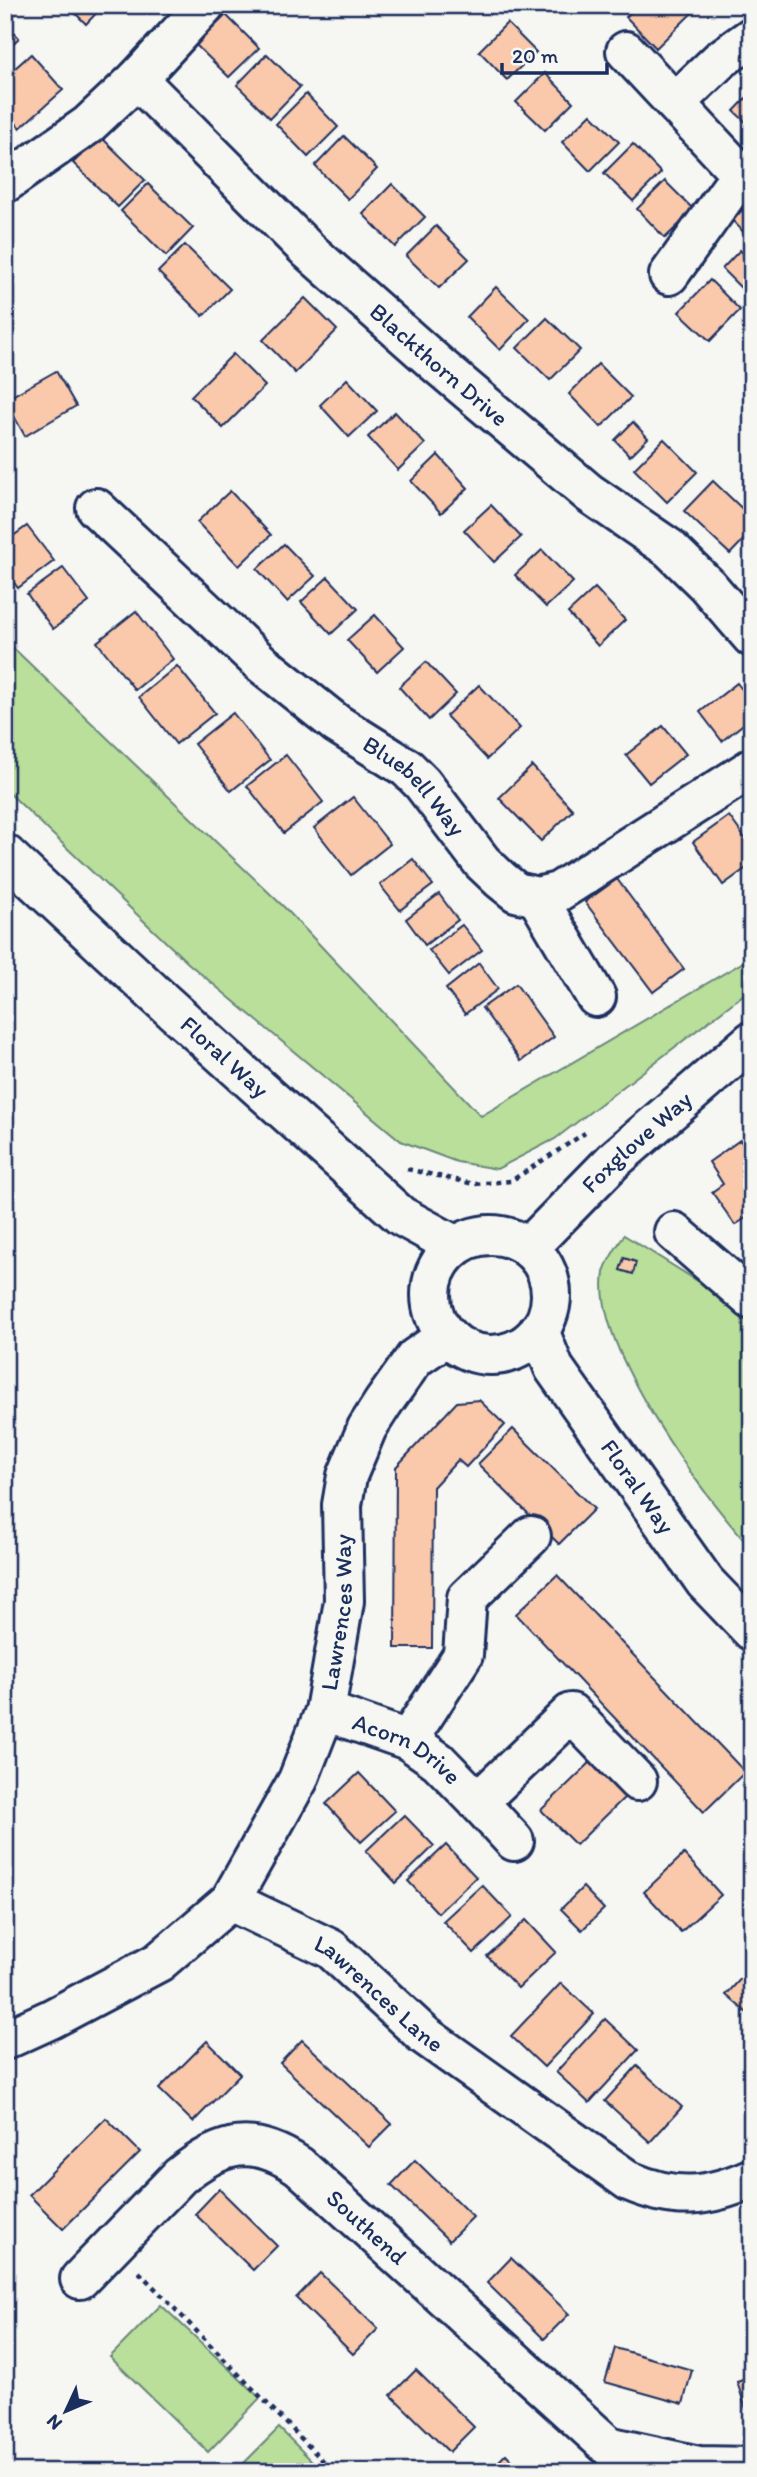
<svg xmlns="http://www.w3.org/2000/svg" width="757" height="2477" font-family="Itim,sans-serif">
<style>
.green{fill:#b9df9a;stroke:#6a877c;stroke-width:2}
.building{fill:#fac8aa;stroke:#1b2f5e;stroke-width:2}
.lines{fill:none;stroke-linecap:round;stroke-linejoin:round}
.minor-casing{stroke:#1b2f5e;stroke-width:44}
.path{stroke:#1b2f5e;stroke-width:4.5;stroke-dasharray:5 5;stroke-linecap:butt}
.minor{stroke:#f6f6f2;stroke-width:38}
.labels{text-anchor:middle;stroke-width:6;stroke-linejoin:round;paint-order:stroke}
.street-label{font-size:24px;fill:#1b2f5e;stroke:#f6f6f2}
</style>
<rect width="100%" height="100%" fill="#f6f6f2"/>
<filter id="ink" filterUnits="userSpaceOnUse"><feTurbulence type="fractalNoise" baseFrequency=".0143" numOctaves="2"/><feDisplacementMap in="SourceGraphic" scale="14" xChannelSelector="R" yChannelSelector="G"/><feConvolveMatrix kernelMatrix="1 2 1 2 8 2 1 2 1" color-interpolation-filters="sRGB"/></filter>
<g filter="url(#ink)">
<g class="green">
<path d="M5 640 286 909 481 1116 752 957V988L555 1139 497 1169 457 1162 401 1141 188 963 5 789Z"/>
<path d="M624 1235 752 1315V1549C703 1496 592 1347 604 1273 606 1261 618 1246 624 1235Z"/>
<path d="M161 2305 260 2398 208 2452 110 2357Z"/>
<path d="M279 2428 322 2471 235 2472Z"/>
</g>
<g class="building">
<path d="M67 5H104L86 24Z"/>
<path d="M637 5H692L696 9 656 48 626 17Z"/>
<path d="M226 15 259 48 229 77 196 45Z"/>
<path d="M5 22 19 38 5 51Z"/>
<path d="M507 23 536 52 507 80 479 51Z"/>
<path d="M31 54 63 90 20 128 5 111V77Z"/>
<path d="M267 54 300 87 270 118 237 85Z"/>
<path d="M545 73 573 102 545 130 516 102Z"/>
<path d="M752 92V128L734 111Z"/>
<path d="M306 94 338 127 308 157 276 124Z"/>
<path d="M591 114 619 142 590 171 562 142Z"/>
<path d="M100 136 145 180 118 207 73 163Z"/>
<path d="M344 136 377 169 348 199 315 166Z"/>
<path d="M633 144 661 173 633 201 604 173Z"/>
<path d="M665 181 694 210 665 238 637 209Z"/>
<path d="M148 184 193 228 166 256 121 211Z"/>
<path d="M392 184 425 217 395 247 363 214Z"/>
<path d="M750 203 752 204V241L732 220Z"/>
<path d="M436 226 469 259 439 288 406 256Z"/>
<path d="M185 245 230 289 203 316 158 272Z"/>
<path d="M740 250 752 262V299L722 269Z"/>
<path d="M710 280 740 310 710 341 679 312Z"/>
<path d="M496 287 529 319 500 350 467 317Z"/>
<path d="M305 298 337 330 295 373 263 340Z"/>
<path d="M547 318 580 350 550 380 517 348Z"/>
<path d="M233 354 265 386 223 428 191 396Z"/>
<path d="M598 364 631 397 601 427 569 394Z"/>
<path d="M56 371 76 406 25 436 5 400Z"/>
<path d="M347 379 377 411 349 437 320 405Z"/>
<path d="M395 412 425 444 398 470 368 437Z"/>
<path d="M633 422 648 438 630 456 615 440Z"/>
<path d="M664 439 697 472 667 502 634 469Z"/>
<path d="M438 455 468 488 441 513 411 481Z"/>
<path d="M713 481 752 518V531L730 554 684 511Z"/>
<path d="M230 491 271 535 239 566 197 522Z"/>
<path d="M491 505 521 537 494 562 464 530Z"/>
<path d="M27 526 54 561 18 588 5 571V542Z"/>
<path d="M284 544 315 576 287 602 257 569Z"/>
<path d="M542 550 573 582 546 607 515 575Z"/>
<path d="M63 568 89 602 53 629 27 594Z"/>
<path d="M328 577 358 609 331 634 301 602Z"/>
<path d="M595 588 625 620 598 646 568 613Z"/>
<path d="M136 611 173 659 135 690 97 642Z"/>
<path d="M375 615 404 647 377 672 347 640Z"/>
<path d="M426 662 456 694 429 720 399 687Z"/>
<path d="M177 666 215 713 176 744 139 697Z"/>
<path d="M737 683 752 702V717L722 741 700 712Z"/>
<path d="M479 685 520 728 487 759 446 716Z"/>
<path d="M233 713 270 760 231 791 194 744Z"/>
<path d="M663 726 686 754 649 783 626 755Z"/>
<path d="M286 755 323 802 284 833 247 786Z"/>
<path d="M532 766 573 810 541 841 499 798Z"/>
<path d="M353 797 390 844 351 875 314 828Z"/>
<path d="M729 816 752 848V864L723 885 693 842Z"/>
<path d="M413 859 433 885 400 910 380 885Z"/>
<path d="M617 879 684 969 653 992 585 902Z"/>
<path d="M439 894 458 920 425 945 406 919Z"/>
<path d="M462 925 482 950 449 975 429 950Z"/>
<path d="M479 963 498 989 465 1014 446 989Z"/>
<path d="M516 984 554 1037 521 1061 482 1008Z"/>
<path d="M740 1140 752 1157V1227L746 1218 735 1225 712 1192 723 1184 709 1162Z"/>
<path d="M624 1258 636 1262 633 1274 620 1270Z"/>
<path d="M479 1400 505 1425 466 1467 458 1460 433 1487 432 1648H395L396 1467 457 1402Z"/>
<path d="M513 1429 594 1509 559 1544 478 1464Z"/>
<path d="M557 1575 745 1772 704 1812 516 1614Z"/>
<path d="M593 1760 627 1795 576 1845 541 1810Z"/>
<path d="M359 1773 395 1811 361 1842 326 1804Z"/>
<path d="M404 1815 434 1846 396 1883 366 1851Z"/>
<path d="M446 1845 476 1877 438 1913 408 1881Z"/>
<path d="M684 1854 721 1895 681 1932 644 1892Z"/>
<path d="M482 1885 512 1917 474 1953 443 1921Z"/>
<path d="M583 1887 604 1909 582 1930 561 1909Z"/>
<path d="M526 1920 556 1952 518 1988 487 1956Z"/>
<path d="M752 1966V2017L726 1995Z"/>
<path d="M561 1983 594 2014 544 2067 511 2036Z"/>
<path d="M605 2019 638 2050 589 2103 556 2072Z"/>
<path d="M302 2040 392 2124 369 2147 280 2063Z"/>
<path d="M207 2041 240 2074 193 2122 159 2089Z"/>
<path d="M637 2066 682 2107 650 2142 605 2101Z"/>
<path d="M106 2118 140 2152 63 2229 29 2195Z"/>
<path d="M415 2160 473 2217 449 2241 391 2185Z"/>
<path d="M219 2189 277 2246 253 2270 195 2214Z"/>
<path d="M511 2258 569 2314 544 2339 487 2283Z"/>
<path d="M320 2273 378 2329 353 2354 296 2298Z"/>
<path d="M615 2348 692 2370 683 2404 605 2382Z"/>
<path d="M416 2370 474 2427 449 2452 391 2395Z"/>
<path d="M752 2377V2413L748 2415 737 2382Z"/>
<path d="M506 2454 523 2472H488Z"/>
</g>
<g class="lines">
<defs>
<g id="minor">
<path d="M626 51 741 174 669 275"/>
<path id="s1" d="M137 79 309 251 438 365 589 493 669 548 707 585 752 637"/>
<path d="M676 102 721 59 752 37"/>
<path d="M5 183 88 125 137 79 205 5"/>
<path id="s2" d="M96 508 262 664 337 724 407 768 422 783 482 862 501 880 516 892 537 897 558 892 752 768"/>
<path id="s3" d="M5 854 157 996 401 1216 456 1246"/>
<path d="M537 897 596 997"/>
<path d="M674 1232 752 1300"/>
<circle cx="491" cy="1295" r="60"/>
<path id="s4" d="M528 1248 614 1160 752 1041"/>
<path id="s5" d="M539 1330 554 1368 705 1582 752 1631"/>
<path id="s6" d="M325 1711 408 1740 438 1761 478 1802 571 1713 637 1781"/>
<path d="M408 1740 463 1655 467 1598 531 1536"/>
<path d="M478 1802 514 1841"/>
<path id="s7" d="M230 1901 331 1949 424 2035 629 2181C675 2201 708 2198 752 2178"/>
<path id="s8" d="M5 2040 51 2019 159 1962 230 1901 298 1780 325 1711 344 1601 342 1505 347 1476 367 1428 383 1403 415 1358 447 1336"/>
<path id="s9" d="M80 2279 180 2176C222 2142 253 2135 299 2166L637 2472"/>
<path d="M612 2447 699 2466 752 2467"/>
</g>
</defs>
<use href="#minor" class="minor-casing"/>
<g class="path">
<path d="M407 1169 474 1184 511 1181 585 1133"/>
<path d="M139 2272 334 2472"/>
</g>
<use href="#minor" class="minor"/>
</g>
</g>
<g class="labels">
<g class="street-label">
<text dy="8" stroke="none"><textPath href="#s1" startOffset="416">Blackthorn Drive</textPath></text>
<text dy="8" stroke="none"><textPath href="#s2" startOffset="424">Bluebell Way</textPath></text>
<text dy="8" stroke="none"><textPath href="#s3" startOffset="299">Floral Way</textPath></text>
<text dy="8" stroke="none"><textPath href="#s4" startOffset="152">Foxglove Way</textPath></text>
<text dy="8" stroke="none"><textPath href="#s5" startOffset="186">Floral Way</textPath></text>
<text dy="8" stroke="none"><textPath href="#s8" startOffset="579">Lawrences Way</textPath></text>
<text dy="8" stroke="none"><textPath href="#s6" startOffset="91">Acorn Drive</textPath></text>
<text dy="8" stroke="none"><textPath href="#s7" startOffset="177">Lawrences Lane</textPath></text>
<text dy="8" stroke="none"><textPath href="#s9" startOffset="366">Southend</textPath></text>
</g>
</g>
<rect width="757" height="2477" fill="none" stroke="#f6f6f2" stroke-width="28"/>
<rect x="14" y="14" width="729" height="2449" fill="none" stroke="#1b2f5e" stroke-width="2.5" filter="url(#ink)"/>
<g transform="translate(66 2411) rotate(226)" stroke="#f6f6f2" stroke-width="5" paint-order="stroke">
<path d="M0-5L12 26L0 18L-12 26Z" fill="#1b2f5e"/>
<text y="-10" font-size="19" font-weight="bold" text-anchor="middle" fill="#1b2f5e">N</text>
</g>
<path d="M502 63v10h105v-10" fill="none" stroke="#1b2f5e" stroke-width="3.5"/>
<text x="512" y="63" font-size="21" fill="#1b2f5e" stroke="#f6f6f2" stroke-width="5" paint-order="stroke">20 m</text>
</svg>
